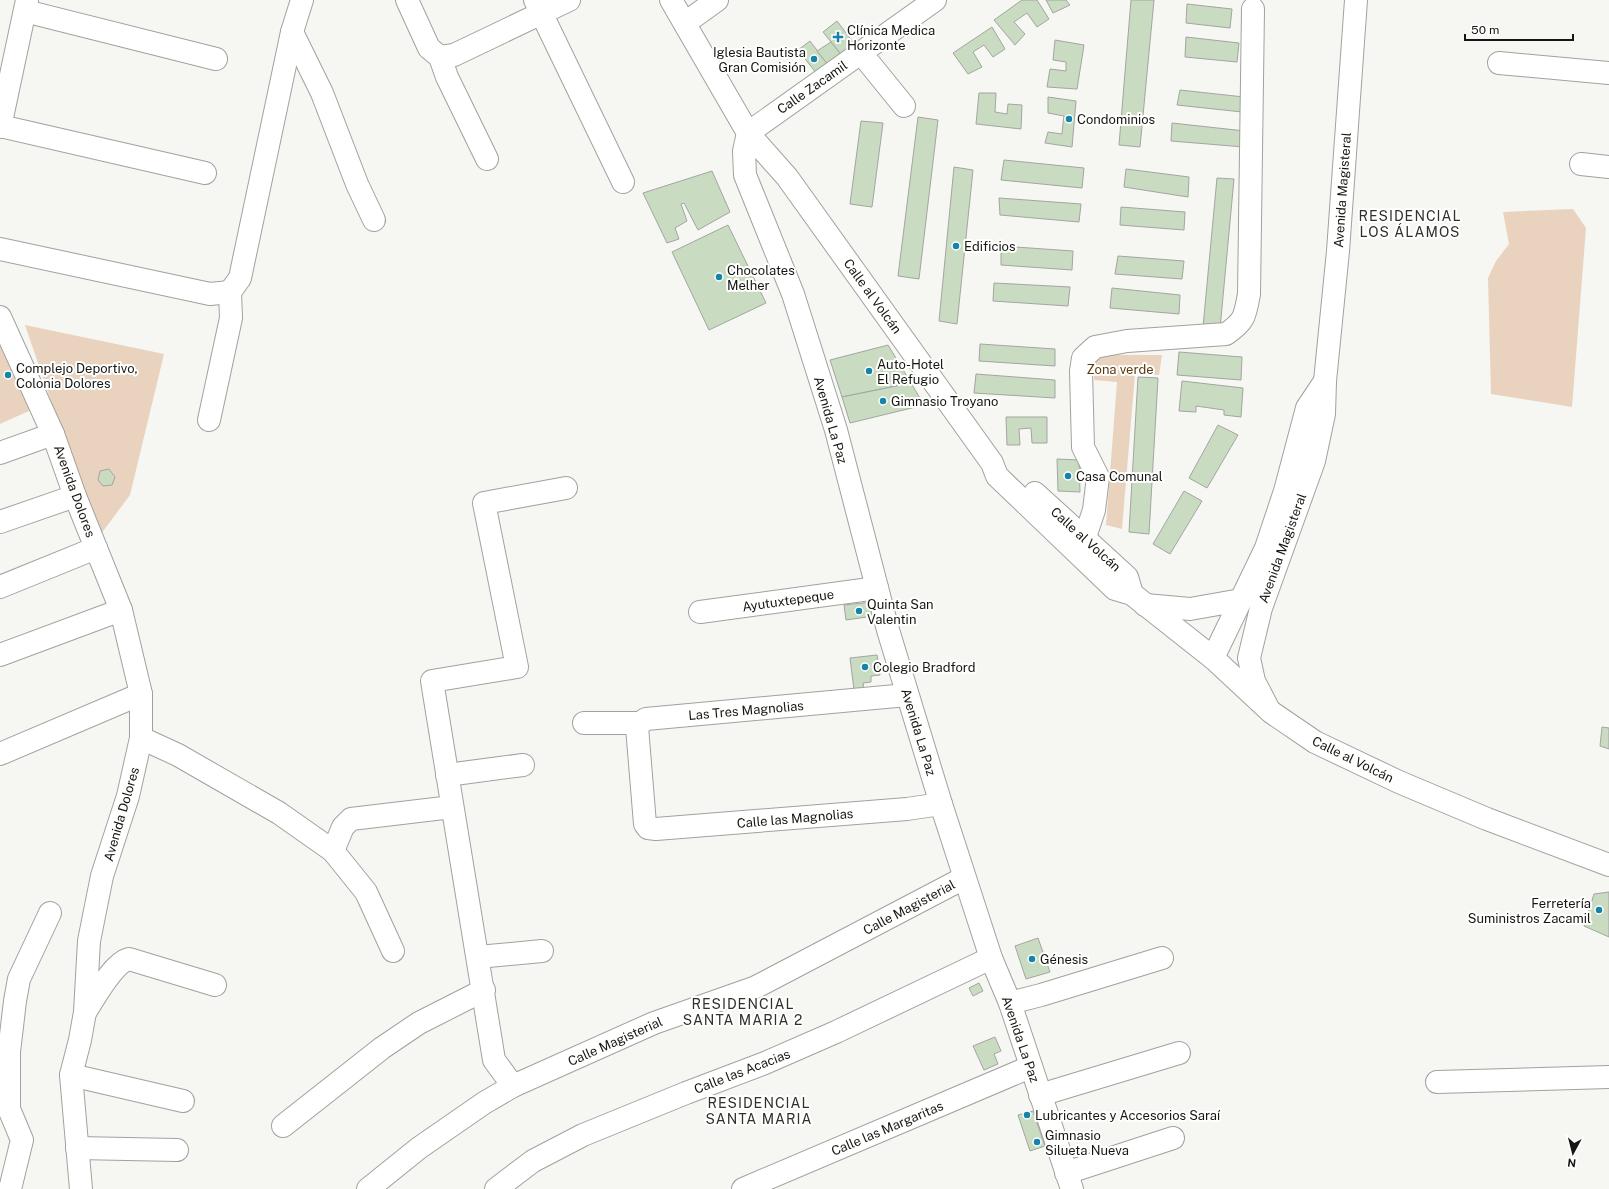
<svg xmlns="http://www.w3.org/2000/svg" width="1609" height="1189" font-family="'Public Sans',sans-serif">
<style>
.green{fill:#e9d3be}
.building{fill:#c9dbc1;stroke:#a3a5a2}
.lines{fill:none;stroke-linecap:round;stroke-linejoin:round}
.minor-casing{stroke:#a1a19e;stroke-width:24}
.major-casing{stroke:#a1a19e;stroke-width:24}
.minor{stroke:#fff;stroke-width:22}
.major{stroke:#fff;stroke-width:22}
.poi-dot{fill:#1584ab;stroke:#fffffe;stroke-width:1.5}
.labels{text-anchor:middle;stroke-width:4;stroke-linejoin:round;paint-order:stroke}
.poi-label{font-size:13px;fill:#161615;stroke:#fffffe;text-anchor:start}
.street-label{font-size:13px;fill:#161615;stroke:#fffffe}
.park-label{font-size:13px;fill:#5b3a13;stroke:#fffffe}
.neighbourhood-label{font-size:14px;letter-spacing:1px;fill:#30302e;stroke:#fffffe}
</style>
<rect width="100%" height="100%" fill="#f6f6f3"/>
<g class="green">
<path d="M1573 209 1586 228 1572 407 1491 394 1488 278 1496 261 1509 244 1503 212Z"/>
<path d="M25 325 164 354 130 495 98 538Z"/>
<path d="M0 340 31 410 0 424Z"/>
<path d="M1095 355H1162L1159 375 1135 374 1122 529 1106 525 1117 382 1094 380Z"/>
</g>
<g class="building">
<path d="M1022 0H1037L1049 19 1037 27 1027 13 1014 22 1025 34 1015 45 994 20Z"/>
<path d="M1046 0H1066L1070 5 1053 13Z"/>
<path d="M1131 0H1154L1140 147 1119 145Z"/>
<path d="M1187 4 1232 9 1230 28 1186 23Z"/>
<path d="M837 21 856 46 843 57 823 32Z"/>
<path d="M992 27 1005 49 993 57 984 45 973 52 982 67 968 74 953 53Z"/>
<path d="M1186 37 1239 43 1237 62 1185 57Z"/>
<path d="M1055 40 1084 45 1077 89 1047 87 1050 69 1066 71V62L1053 60Z"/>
<path d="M810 41 829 66 817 74 798 50Z"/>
<path d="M831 42 843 57 829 66 817 51Z"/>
<path d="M1180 90 1244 97 1242 112 1177 105Z"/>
<path d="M979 93H996L995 112 1007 114 1008 104 1022 105 1021 129 976 124Z"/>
<path d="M1048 97 1076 101 1072 147 1045 143 1048 132 1062 134 1063 123 1064 116 1048 113Z"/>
<path d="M918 117 938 120 919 279 898 276Z"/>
<path d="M861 121 883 123 872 207 850 204Z"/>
<path d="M1172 123 1245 131 1244 147 1171 141Z"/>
<path d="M1004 160 1084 168 1082 188 1001 180Z"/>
<path d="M954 167 973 170 957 324 939 321Z"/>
<path d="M1126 169 1189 177 1188 197 1124 187Z"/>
<path d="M712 171 730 212 698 230 684 203 681 204 687 221 675 228 679 239 667 243 643 193Z"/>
<path d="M1217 178 1234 179 1220 329 1203 327Z"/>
<path d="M999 198 1081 204 1079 222 1000 215Z"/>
<path d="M1121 207 1185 212 1184 230 1120 225Z"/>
<path d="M728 225 766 303 709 330 672 252Z"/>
<path d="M1001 246 1073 251 1072 270 1001 265Z"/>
<path d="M1118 256 1184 261 1182 279 1115 274Z"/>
<path d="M994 283 1070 287 1068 306 993 301Z"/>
<path d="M1112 288 1180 295 1179 314 1110 308Z"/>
<path d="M980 344 1055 349V366L979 361Z"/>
<path d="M888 345 911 383 842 397 830 360Z"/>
<path d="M1179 352 1242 357 1241 380 1177 375Z"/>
<path d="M976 374 1055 380V398L974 393Z"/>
<path d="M1138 377 1158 378 1149 534 1129 532Z"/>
<path d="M1182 381 1243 388 1241 417 1224 415V410L1196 406V412L1179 411Z"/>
<path d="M911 383 924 405 850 423 842 397Z"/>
<path d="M1006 417H1047V443H1032L1031 428 1019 429 1020 445H1007Z"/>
<path d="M1218 425 1238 435 1207 488 1189 478Z"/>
<path d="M1057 459 1079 460 1080 492 1058 491Z"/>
<path d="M109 469 115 477 112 485 103 486 98 480 100 471Z"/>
<path d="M1184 491 1202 501 1170 554 1153 544Z"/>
<path d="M872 602 874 616 846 620 844 605Z"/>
<path d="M877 655 880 675 871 676V682L863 683 864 689 854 690 850 658Z"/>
<path d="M1602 727 1609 728V749L1600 746Z"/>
<path d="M1609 892V937L1584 926 1594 894Z"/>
<path d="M1038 938 1050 972 1026 979 1015 946Z"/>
<path d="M979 983 983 991 973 996 969 988Z"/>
<path d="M995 1037 1001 1051 994 1054 998 1064 984 1070 973 1046Z"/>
<path d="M1033 1111 1045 1146 1030 1151 1018 1115Z"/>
</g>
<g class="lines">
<defs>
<g id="minor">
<path d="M407 0 429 48 440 57 447 77 487 159"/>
<path d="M535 0 623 182"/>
<path d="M671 0 748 133"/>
<path d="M25 11 216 59"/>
<path d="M685 23 717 0"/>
<path d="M292 32 322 93 357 184 374 220"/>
<path d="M861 53 904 106"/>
<path d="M440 57 454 55 569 0"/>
<path d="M1499 63 1609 73"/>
<path d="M0 126 205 173"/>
<path d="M0 127 27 0"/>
<path d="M748 133 744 151 745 175 793 294 836 430 888 630 941 804 991 958 1010 1003 1072 1189"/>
<path d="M748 133 935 0"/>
<path d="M1581 164 1609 167"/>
<path d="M0 249 210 294 230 292"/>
<path d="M0 317 53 434 75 496 121 610 141 694V738L128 796 102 876 89 941 85 1012 80 1040 71 1075 81 1189"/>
<path d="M209 420 231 318 230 292 240 278 292 32 302 0"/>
<path d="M0 453 53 434"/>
<path d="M0 522 75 496"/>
<path d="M1085 537 1094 510 1098 477 1083 447 1081 371 1083 358 1095 347 1127 341 1226 334C1245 321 1245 316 1249 294L1253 9"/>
<path d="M0 587 96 548"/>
<path d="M700 612 877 588"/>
<path d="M0 655 121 610"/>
<path d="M1213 658 1266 548 1285 491 1307 408 1325 381"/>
<path d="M1268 708 1254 681 1249 658 1261 608 1314 461 1324 414 1325 381 1338 251 1356 0"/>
<path d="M584 723H640L646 719 907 695"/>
<path d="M640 723 637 727 645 824 648 828 656 829 907 809 941 804"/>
<path d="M141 738 178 755 279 813 333 851 366 892 393 951"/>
<path d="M0 754 141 694"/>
<path d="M447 775 523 765"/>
<path d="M333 851 343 827 351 819 452 807"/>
<path d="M478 957 542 951"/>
<path d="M1010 1003 1041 995 1162 958"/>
<path d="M86 1011C95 997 113 963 129 959L215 985"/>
<path d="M71 1075 183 1101"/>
<path d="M1437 1082 1609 1077"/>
<path d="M513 1086 494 1060 432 681 517 667 484 503 566 488"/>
<path d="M1040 1095 1179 1053"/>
<path d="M283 1126 382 1048 419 1023 484 990"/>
<path d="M77 1148 177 1150"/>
<path d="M1066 1173 1173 1138"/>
<path d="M10 1189 22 1140 9 1109V1052L15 1001 19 979 50 913"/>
<path d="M368 1189 419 1148 484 1103 513 1086 654 1023 756 987 964 878"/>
<path d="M496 1189 533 1161 583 1135 686 1093 765 1063 836 1032 991 958"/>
<path d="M743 1189 1030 1067"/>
</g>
<g id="major">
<path d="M748 133 787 177 992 463 997 476 1115 589 1132 594 1213 658 1271 712 1315 742 1399 782 1487 819 1609 865"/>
<path d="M1035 493 1127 577 1132 594"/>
<path d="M1145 605 1190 609 1241 600"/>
</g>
</defs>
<use href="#minor" class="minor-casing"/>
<use href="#major" class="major-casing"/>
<use href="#minor" class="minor"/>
<use href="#major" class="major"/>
</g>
<g class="poi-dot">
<path d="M836 31h4v4h4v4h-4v4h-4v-4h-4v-4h4z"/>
<circle cx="814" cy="59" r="4"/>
<circle cx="1069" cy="119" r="4"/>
<circle cx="956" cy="246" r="4"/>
<circle cx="719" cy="277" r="4"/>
<circle cx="869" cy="371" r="4"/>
<circle cx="8" cy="375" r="4"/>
<circle cx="883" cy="401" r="4"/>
<circle cx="1068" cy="476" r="4"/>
<circle cx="859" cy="611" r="4"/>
<circle cx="865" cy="667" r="4"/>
<circle cx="1599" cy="910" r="4"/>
<circle cx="1032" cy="959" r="4"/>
<circle cx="1027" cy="1115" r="4"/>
<circle cx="1037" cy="1142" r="4"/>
</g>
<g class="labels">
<g class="poi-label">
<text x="847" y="35">Clínica Medica<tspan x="847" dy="15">Horizonte</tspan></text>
<text x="806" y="57" text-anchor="end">Iglesia Bautista<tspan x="806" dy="15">Gran Comisión</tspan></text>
<text x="1077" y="124">Condominios</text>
<text x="964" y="251">Edificios</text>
<text x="727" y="275">Chocolates<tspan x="727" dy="15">Melher</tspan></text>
<text x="877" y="369">Auto-Hotel<tspan x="877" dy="15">El Refugio</tspan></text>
<text x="16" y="373">Complejo Deportivo,<tspan x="16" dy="15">Colonia Dolores</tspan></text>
<text x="891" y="406">Gimnasio Troyano</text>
<text x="1076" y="481">Casa Comunal</text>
<text x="867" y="609">Quinta San<tspan x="867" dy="15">Valentin</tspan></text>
<text x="873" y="672">Colegio Bradford</text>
<text x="1591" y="908" text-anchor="end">Ferretería<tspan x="1591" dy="15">Suministros Zacamil</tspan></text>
<text x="1040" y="964">Génesis</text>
<text x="1035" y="1120">Lubricantes y Accesorios Saraí</text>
<text x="1045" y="1140">Gimnasio<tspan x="1045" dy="15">Silueta Nueva</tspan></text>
</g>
<g class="street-label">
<text transform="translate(812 87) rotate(-35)" y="5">Calle Zacamil</text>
<text transform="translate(1342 190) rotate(-86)" y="5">Avenida Magisteral</text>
<text transform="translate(873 296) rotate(54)" y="5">Calle al Volcán</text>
<text transform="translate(831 420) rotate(74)" y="5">Avenida La Paz</text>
<text transform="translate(75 491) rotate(70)" y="5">Avenida Dolores</text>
<text transform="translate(1086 539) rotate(42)" y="5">Calle al Volcán</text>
<text transform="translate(1282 548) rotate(-70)" y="5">Avenida Magisteral</text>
<text transform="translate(788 600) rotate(-8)" y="5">Ayutuxtepeque</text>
<text transform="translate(746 710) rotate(-5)" y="5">Las Tres Magnolias</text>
<text transform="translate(919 732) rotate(73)" y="5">Avenida La Paz</text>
<text transform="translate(1353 759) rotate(26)" y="5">Calle al Volcán</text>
<text transform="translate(121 814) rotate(-74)" y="5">Avenida Dolores</text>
<text transform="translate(795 818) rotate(-5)" y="5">Calle las Magnolias</text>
<text transform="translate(909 907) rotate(-28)" y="5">Calle Magisterial</text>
<text transform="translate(1021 1039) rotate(71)" y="5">Avenida La Paz</text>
<text transform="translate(615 1041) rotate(-24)" y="5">Calle Magisterial</text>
<text transform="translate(742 1071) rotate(-21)" y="5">Calle las Acacias</text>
<text transform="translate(887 1128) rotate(-23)" y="5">Calle las Margaritas</text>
</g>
<g class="park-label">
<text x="1120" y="374">Zona verde</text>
</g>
<g class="neighbourhood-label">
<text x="1410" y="221">RESIDENCIAL<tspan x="1410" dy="16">LOS ÁLAMOS</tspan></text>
<text x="743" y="1009">RESIDENCIAL<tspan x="743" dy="16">SANTA MARIA 2</tspan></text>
<text x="759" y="1108">RESIDENCIAL<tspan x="759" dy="16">SANTA MARIA</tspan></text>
</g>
</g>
<g transform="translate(1573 1153) rotate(187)" stroke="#fffffe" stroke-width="3" paint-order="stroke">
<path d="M0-3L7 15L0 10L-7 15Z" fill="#161615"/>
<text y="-6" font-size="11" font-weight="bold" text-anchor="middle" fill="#161615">N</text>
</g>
<path d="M1465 34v6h108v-6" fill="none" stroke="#161615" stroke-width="2"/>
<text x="1471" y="34" font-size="12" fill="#161615" stroke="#fffffe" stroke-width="3" paint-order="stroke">50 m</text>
</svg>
